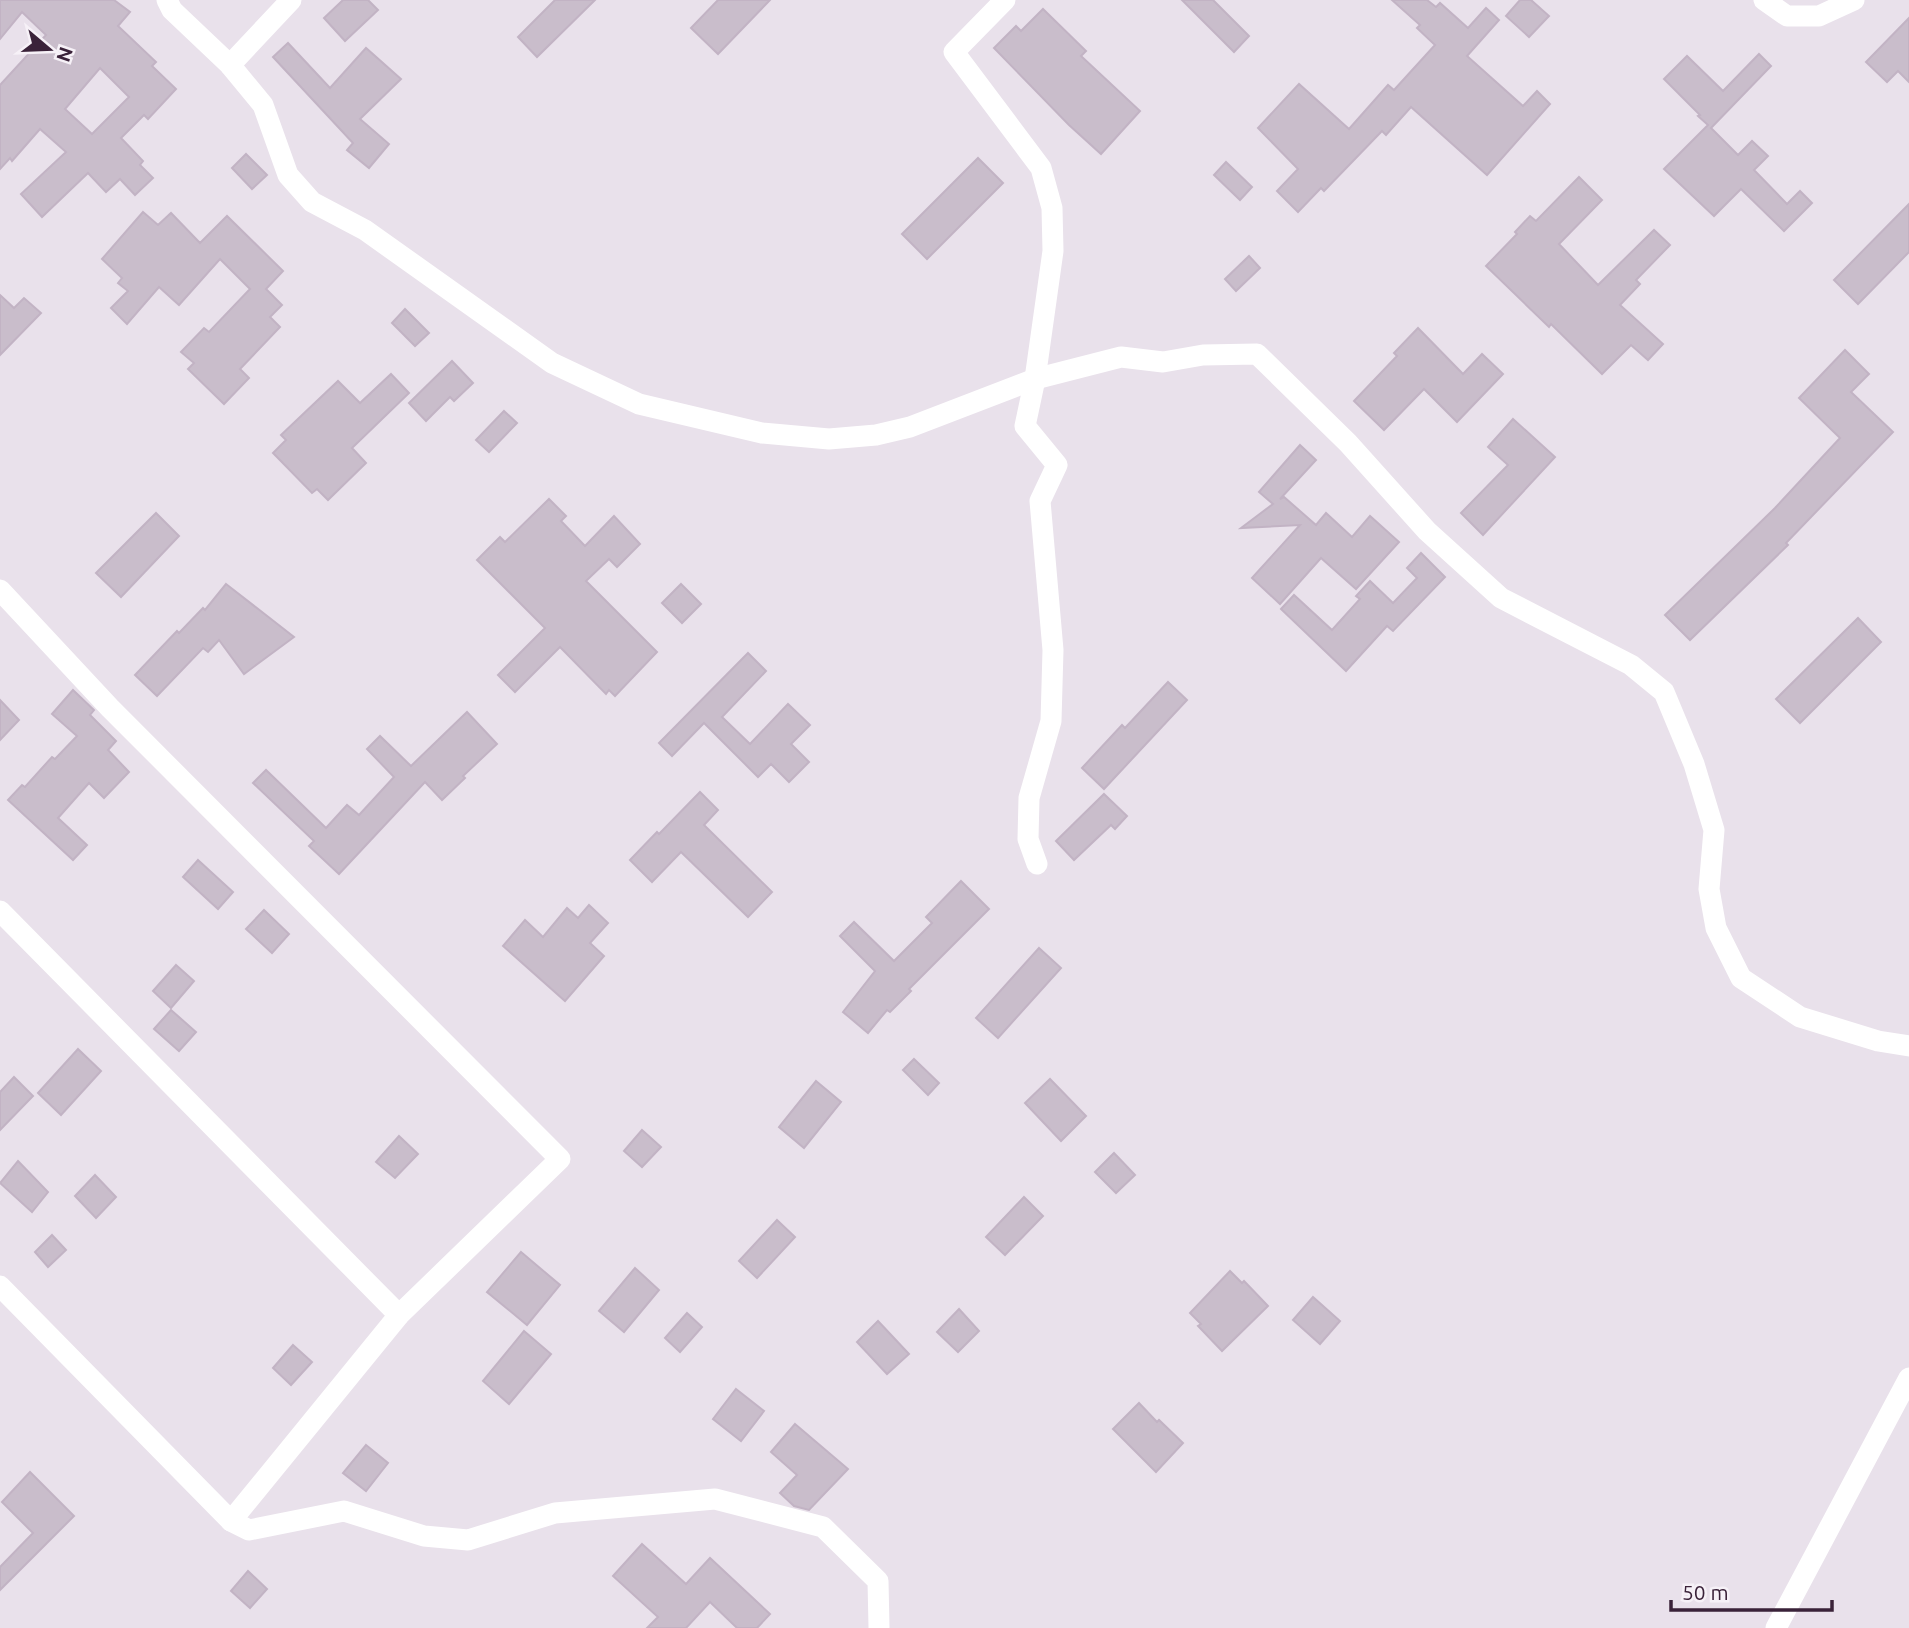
<svg xmlns="http://www.w3.org/2000/svg" width="1909" height="1628" font-family="Ubuntu,sans-serif">
<style>
.building{fill:#c9bdcb;stroke:#c2b3c4;stroke-width:2;fill-rule:evenodd}
.lines{fill:none;stroke-linecap:round;stroke-linejoin:round}
.street{stroke:#fff;stroke-width:21}
</style>
<rect width="100%" height="100%" fill="#e9e1eb"/>
<g class="building">
<path d="M0 0H114L130 12 118 26 156 62 152 66 176 89 148 119 144 115 121 138 143 161 140 165 153 178 135 195 120 179 106 192 88 173 42 217 21 194 66 152 40 129 12 161 10 158 0 169V85L46 35 22 12 0 39ZM100 68 129 97 92 134 65 109Z"/>
<path d="M343 0H368L378 10 345 41 324 18Z"/>
<path d="M555 0H595L537 57 518 37Z"/>
<path d="M718 0H770L718 54 691 28Z"/>
<path d="M1182 0H1213L1249 36 1234 52Z"/>
<path d="M1392 0H1427L1436 7 1440 3 1468 28 1486 8 1499 20 1467 56 1523 106 1537 91 1550 104 1487 175 1411 107 1386 135 1382 131 1324 191 1321 188 1298 212 1277 191 1298 169 1258 128 1299 84 1349 129 1388 85 1394 90 1435 45 1417 28 1420 25Z"/>
<path d="M1520 0H1531L1549 16 1529 37 1506 16Z"/>
<path d="M1043 9 1086 51 1081 56 1140 111 1101 154 1069 125 994 48 1016 26 1021 31Z"/>
<path d="M1909 18V82L1898 71 1887 82 1866 62Z"/>
<path d="M288 43 330 88 366 48 401 79 360 119 389 144 369 168 347 150 353 143 273 57Z"/>
<path d="M1759 54 1771 66 1711 128 1738 155 1752 141 1768 156 1754 170 1787 204 1800 191 1812 203 1784 231 1741 189 1714 216 1664 169 1708 125 1698 116 1700 115 1664 79 1687 56 1723 91Z"/>
<path d="M246 154 267 175 252 189 232 168Z"/>
<path d="M978 158 1003 183 927 259 902 234Z"/>
<path d="M1226 162 1252 187 1240 200 1214 175Z"/>
<path d="M1579 177 1602 200 1559 244 1598 285 1654 230 1670 245 1636 280 1640 284 1620 305 1663 344 1648 360 1631 345 1602 374 1551 324 1549 327 1486 266 1517 234 1515 232 1530 216 1536 221Z"/>
<path d="M1909 204V252L1858 304 1834 280Z"/>
<path d="M143 212 158 225 171 213 200 243 227 216 283 271 266 289 282 305 270 317 280 327 240 369 249 378 224 404 188 369 194 363 181 352 204 328 209 332 250 289 220 259 179 305 159 287 127 324 111 308 128 291 118 283 122 278 102 259Z"/>
<path d="M1249 256 1260 268 1236 291 1225 279Z"/>
<path d="M0 295 14 308 24 298 41 313 0 355Z"/>
<path d="M405 309 429 333 415 346 392 323Z"/>
<path d="M1418 328 1463 374 1482 354 1503 374 1457 422 1424 389 1384 430 1354 401 1397 356 1394 353Z"/>
<path d="M1845 350 1869 374 1851 392 1893 432 1786 543 1788 545 1690 640 1665 615 1775 508 1840 438 1799 398Z"/>
<path d="M452 361 473 383 454 401 450 397 426 421 409 403Z"/>
<path d="M391 374 409 393 352 448 366 463 328 500 317 489 312 493 273 453 286 440 281 435 338 381 360 403Z"/>
<path d="M504 411 517 423 489 452 476 440Z"/>
<path d="M1513 419 1555 457 1483 535 1461 513 1508 465 1488 447Z"/>
<path d="M1300 445 1316 460 1280 499 1284 497 1316 525 1326 513 1352 537 1370 516 1399 542 1356 589 1321 558 1280 604 1252 578 1300 525 1241 528 1273 504 1259 492Z"/>
<path d="M549 499 566 516 561 521 585 546 614 516 640 544 617 567 609 559 586 581 657 652 615 696 609 690 606 694 560 647 515 692 498 675 545 628 477 560 500 537 505 542Z"/>
<path d="M156 513 179 536 121 597 96 573Z"/>
<path d="M1421 553 1445 577 1393 631 1387 626 1346 671 1281 609 1294 595 1332 630 1360 599 1356 596 1370 581 1393 603 1417 578 1407 568Z"/>
<path d="M226 584 294 637 244 674 219 640 208 652 203 648 157 696 135 675 177 631 179 633 203 608 205 610Z"/>
<path d="M681 584 701 604 682 623 662 603Z"/>
<path d="M1858 618 1881 642 1800 723 1776 699Z"/>
<path d="M748 653 766 671 722 717 750 744 788 704 810 725 791 744 809 762 789 782 771 764 758 777 704 723 672 756 659 743Z"/>
<path d="M1168 682 1187 700 1104 789 1082 768 1122 725 1125 728Z"/>
<path d="M73 690 94 710 90 715 116 741 108 750 129 772 104 798 89 783 58 818 87 845 73 860 8 800 22 785 25 787 52 757 55 759 77 736 52 714Z"/>
<path d="M0 700 19 720 0 740Z"/>
<path d="M467 712 497 744 463 776 465 778 442 800 425 782 339 874 309 846 314 841 253 783 266 770 326 828 347 805 359 815 394 777 367 749 380 736 411 766Z"/>
<path d="M700 792 718 810 704 825 772 892 748 917 681 852 652 882 630 860 657 832 659 834Z"/>
<path d="M1104 794 1127 816 1115 829 1111 825 1074 860 1056 841Z"/>
<path d="M198 860 233 892 218 909 183 877Z"/>
<path d="M961 881 989 909 909 989 911 991 890 1012 887 1010 868 1033 843 1012 875 971 840 936 854 922 894 961 932 923 926 917Z"/>
<path d="M589 905 608 923 590 943 604 956 565 1001 503 946 525 920 543 937 567 908 578 918Z"/>
<path d="M264 910 289 934 272 953 246 929Z"/>
<path d="M1039 948 1061 968 998 1038 976 1018Z"/>
<path d="M176 965 194 981 171 1008 153 991Z"/>
<path d="M171 1010 196 1032 179 1051 154 1029Z"/>
<path d="M78 1049 101 1071 61 1115 38 1093Z"/>
<path d="M914 1059 939 1083 928 1095 903 1070Z"/>
<path d="M14 1077 33 1096 0 1130V1092Z"/>
<path d="M1050 1079 1086 1116 1061 1141 1025 1103Z"/>
<path d="M816 1081 841 1102 804 1148 779 1127Z"/>
<path d="M642 1130 661 1147 642 1167 624 1151Z"/>
<path d="M399 1136 418 1154 395 1178 376 1162Z"/>
<path d="M1114 1153 1135 1175 1116 1193 1095 1172Z"/>
<path d="M18 1161 48 1192 32 1212 0 1183Z"/>
<path d="M95 1175 116 1197 96 1218 75 1196Z"/>
<path d="M1024 1197 1043 1216 1005 1255 986 1237Z"/>
<path d="M777 1220 795 1237 757 1278 739 1261Z"/>
<path d="M52 1235 66 1250 48 1267 35 1252Z"/>
<path d="M521 1252 560 1285 527 1325 487 1292Z"/>
<path d="M635 1268 659 1290 624 1332 599 1311Z"/>
<path d="M1230 1271 1242 1283 1244 1281 1268 1306 1222 1351 1198 1326 1201 1324 1190 1313Z"/>
<path d="M1313 1297 1340 1321 1320 1344 1293 1320Z"/>
<path d="M959 1309 979 1331 958 1352 937 1332Z"/>
<path d="M687 1313 702 1327 680 1352 665 1338Z"/>
<path d="M878 1321 909 1354 887 1374 857 1342Z"/>
<path d="M524 1331 551 1354 509 1404 483 1381Z"/>
<path d="M293 1345 312 1362 291 1385 273 1368Z"/>
<path d="M736 1389 764 1411 741 1441 713 1419Z"/>
<path d="M1139 1403 1157 1422 1159 1420 1183 1443 1156 1472 1113 1429Z"/>
<path d="M795 1424 848 1469 809 1510 794 1506 780 1493 797 1475 771 1452Z"/>
<path d="M366 1445 388 1463 366 1491 343 1473Z"/>
<path d="M30 1472 74 1516 0 1590V1567L33 1533 2 1502Z"/>
<path d="M642 1544 686 1584 710 1558 770 1614 757 1628H737L710 1602 686 1628H647L658 1617 613 1576Z"/>
<path d="M248 1571 267 1589 250 1608 231 1591Z"/>
</g>
<g class="lines">
<g class="street">
<path d="M167 0 172 10 230 65 263 105 288 175 312 202 365 230 552 363 639 404 762 433 829 439 876 435 910 427 1035 379 1121 357 1163 362 1203 355 1257 354 1348 443 1427 531 1501 598 1631 665 1664 692 1694 764 1714 830 1709 889 1716 928 1741 978 1800 1017 1878 1041 1909 1046"/>
<path d="M1005 0 954 52 1041 168 1052 208 1053 251 1035 379 1025 426 1057 465 1040 501 1053 650 1051 721 1029 798 1028 839 1037 864"/>
<path d="M1764 0 1787 16H1819L1854 0"/>
<path d="M230 65 291 0"/>
<path d="M0 590 110 708 560 1159 399 1315 231 1521"/>
<path d="M0 911 399 1315"/>
<path d="M0 1286 231 1521 249 1530 344 1511 424 1536 468 1540 555 1513 715 1499 823 1527 878 1581 879 1627"/>
<path d="M1776 1628 1909 1378"/>
</g>
</g>
<g transform="translate(49 49) rotate(109)" stroke="#f6f1f7" stroke-width="5" paint-order="stroke">
<path d="M0-5L12 26L0 18L-12 26Z" fill="#3a2239"/>
<text y="-10" font-size="19" font-weight="bold" text-anchor="middle" fill="#3a2239">N</text>
</g>
<path d="M1671 1600v10h161v-10" fill="none" stroke="#3a2239" stroke-width="3.5"/>
<text x="1682" y="1600" font-size="21" fill="#3a2239" stroke="#f6f1f7" stroke-width="5" paint-order="stroke">50 m</text>
</svg>
